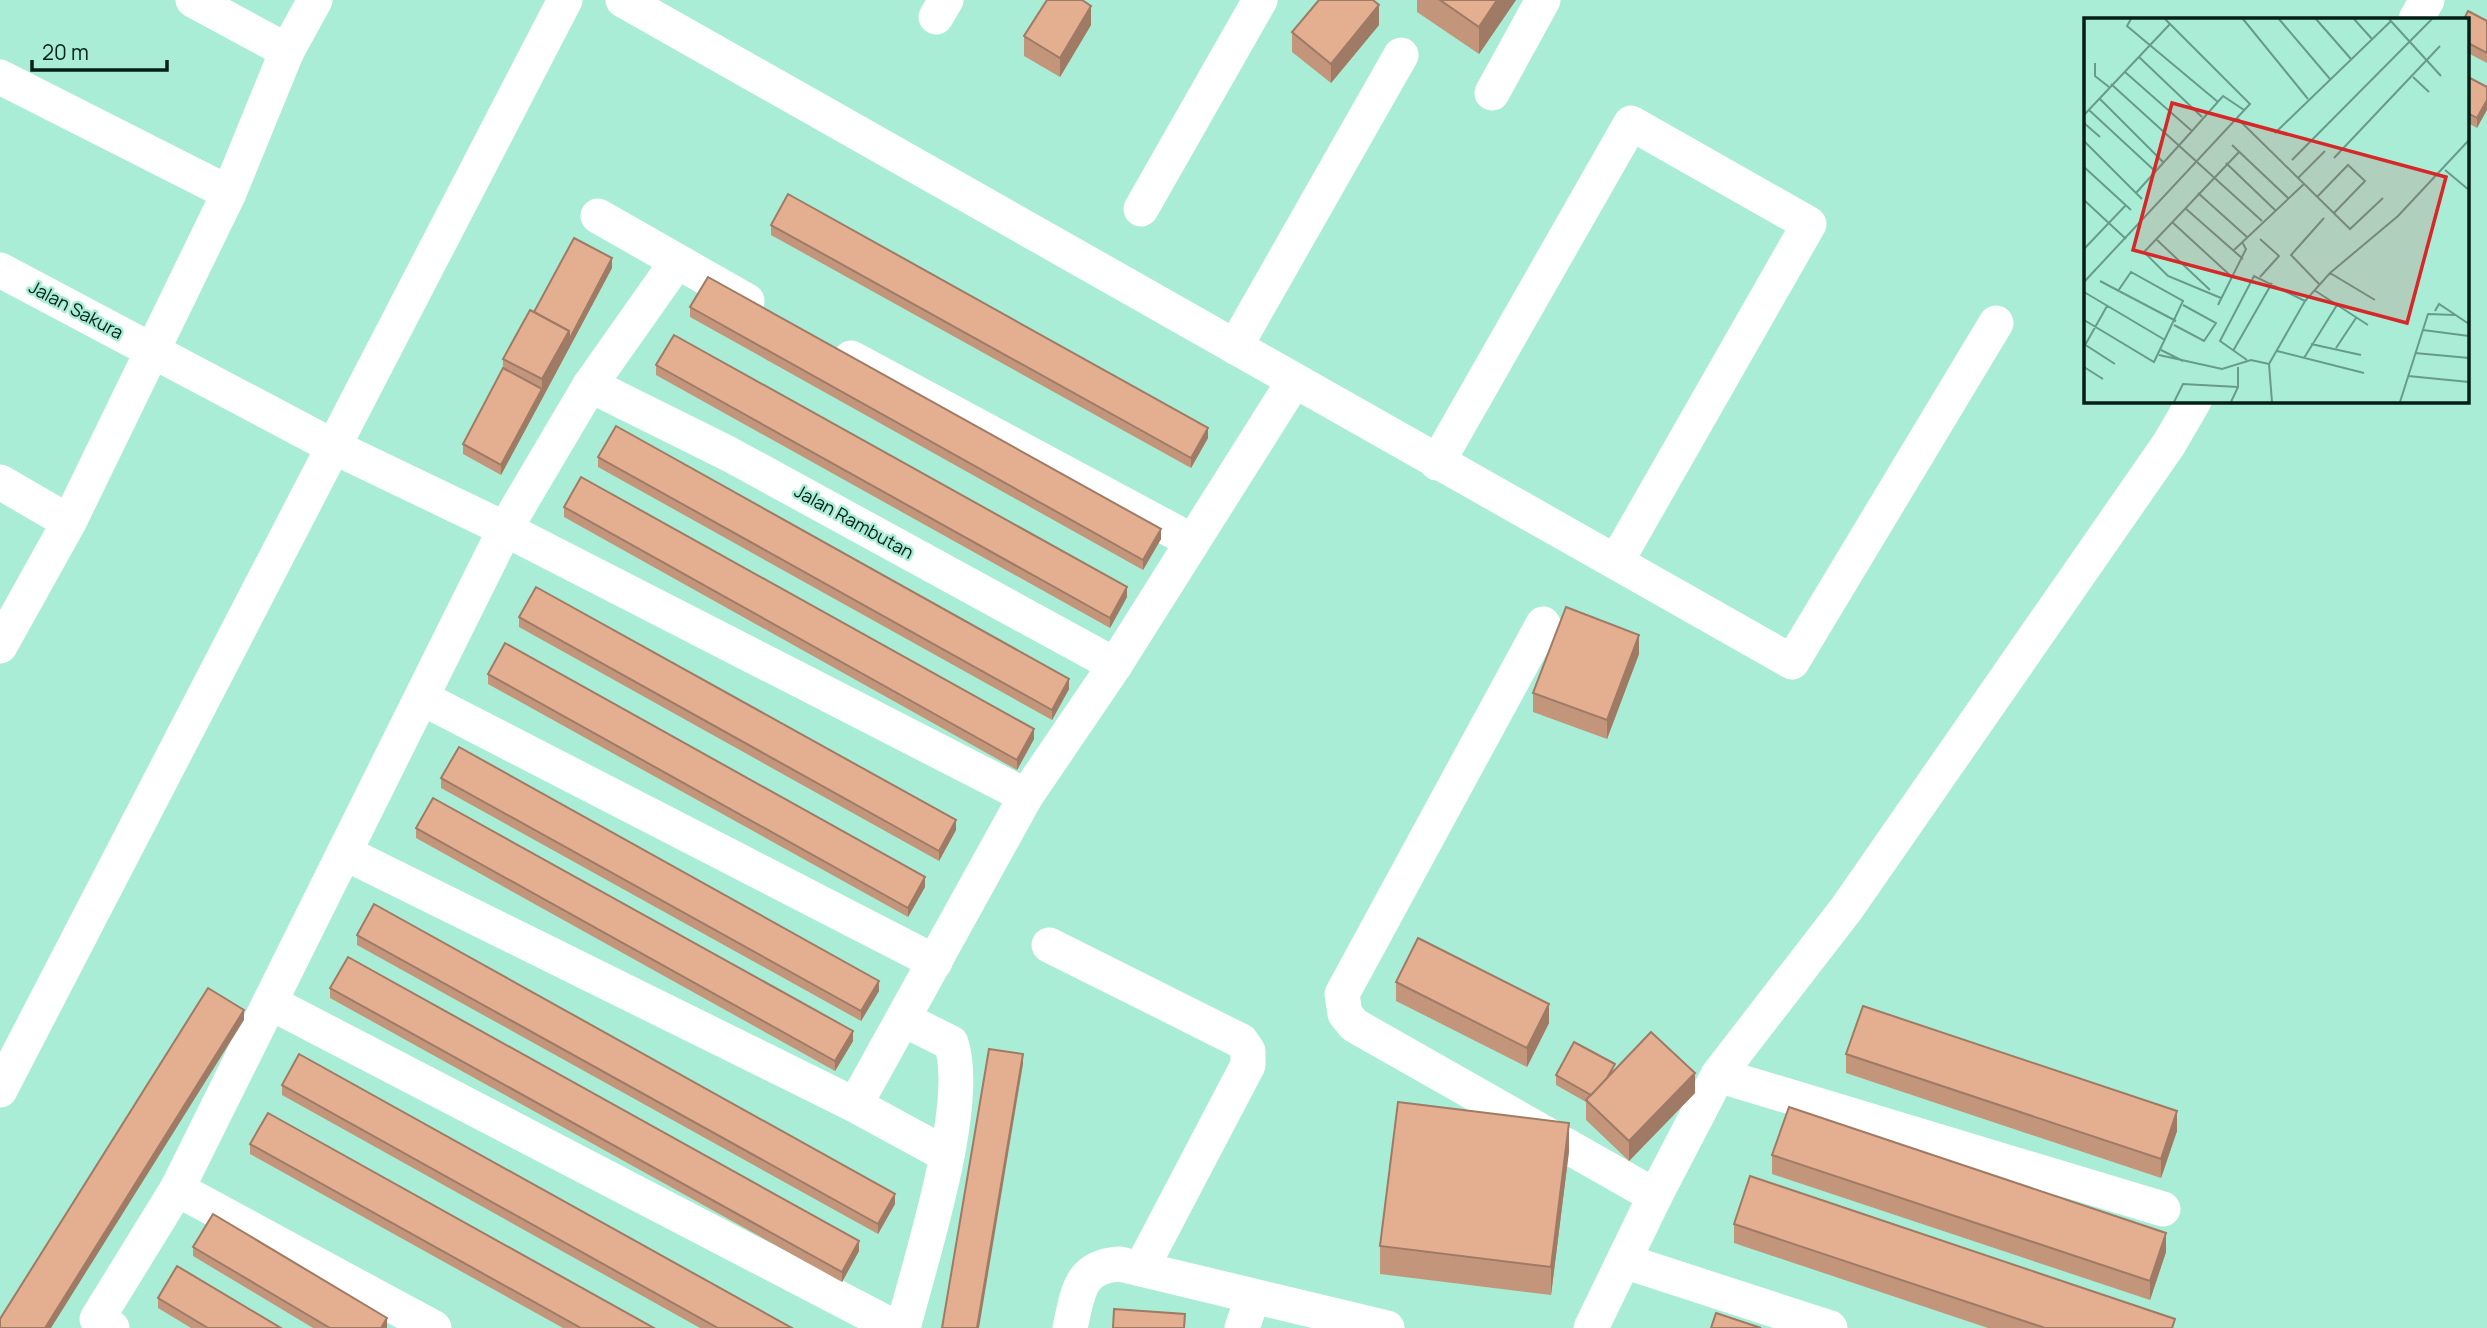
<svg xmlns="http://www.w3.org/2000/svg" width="2487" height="1328" font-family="Manrope,sans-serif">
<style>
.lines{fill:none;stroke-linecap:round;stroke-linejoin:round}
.minor{stroke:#fff;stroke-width:35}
.wall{fill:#c3967c}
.shaded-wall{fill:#9f7a65}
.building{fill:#e3af90;stroke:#9f7a65;stroke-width:2}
.labels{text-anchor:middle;stroke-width:5;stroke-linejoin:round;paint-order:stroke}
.street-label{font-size:18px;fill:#031f17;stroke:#aaedd7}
.inset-road{fill:none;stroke:#679b8a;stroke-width:2}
.view{fill:#d62828;fill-opacity:0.15;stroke:#d62828;stroke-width:3.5}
.inset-edge{fill:none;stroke:#031f17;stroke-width:3.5}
</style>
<rect width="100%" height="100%" fill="#aaedd7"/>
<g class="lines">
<g class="minor">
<path d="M193 0 287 51"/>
<path d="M623 0 1792 662 1996 323"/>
<path d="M936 17 946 0"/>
<path d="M2416 19 2427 0"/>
<path d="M0 77 229 193 69 522 0 646"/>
<path d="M1492 93 1543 0"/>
<path d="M229 193 287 51 315 0"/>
<path d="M1141 209 1260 0"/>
<path d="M598 216 747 301"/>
<path d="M0 270 332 446 505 529 1026 796"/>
<path d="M1235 347 1401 55"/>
<path d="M851 358 1192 541"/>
<path d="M590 385 729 454 1115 665"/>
<path d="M1437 463 1631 123 1809 224 1616 562"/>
<path d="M0 482 69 522"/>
<path d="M1543 624 1342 994 1345 1014 1354 1025 1655 1196"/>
<path d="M422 698 935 962"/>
<path d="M345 853 855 1105 947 1155"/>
<path d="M1049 945 1241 1041 1248 1051V1065L1141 1269"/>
<path d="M271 1003 896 1328"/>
<path d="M903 1019 951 1043C972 1103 920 1262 903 1328"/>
<path d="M1718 1075 2163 1209"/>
<path d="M0 1090 565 0"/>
<path d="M855 1105 1026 796 1115 665 1294 381"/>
<path d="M177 1189 434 1328"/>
<path d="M1624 1261 1830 1328"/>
<path d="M112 1328 97 1319 177 1189 505 529 590 385 676 263"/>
<path d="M1070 1328C1078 1294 1078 1266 1120 1264L1387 1328"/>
<path d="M1242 1328 1253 1296"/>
<path d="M1591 1328 1655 1196 1718 1075 1847 908 2169 444 2194 401"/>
</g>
</g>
<g class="wall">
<path d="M1417 0H1516L1479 54 1417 12Z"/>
<path d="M2468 19 2487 21V63L2468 53Z"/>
<path d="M1091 25 1060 77 1024 56V36Z"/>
<path d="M1379 25 1331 83 1292 52V32Z"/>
<path d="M2468 77 2487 87 2477 128 2468 123Z"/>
<path d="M771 225 1208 438 1191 468 771 235Z"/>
<path d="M612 268 501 475 463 454V444L503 368V359L534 312Z"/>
<path d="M690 307 1161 539 1143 570 690 317Z"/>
<path d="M656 365 1127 597 1110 628 656 375Z"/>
<path d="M598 457 1069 689 1052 720 598 467Z"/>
<path d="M564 507 1034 739 1017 770 564 517Z"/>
<path d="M519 617 956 830 939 861 519 627Z"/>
<path d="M1639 654 1607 739 1533 712V693Z"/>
<path d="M488 674 925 887 908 917 488 684Z"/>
<path d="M441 778 879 991 861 1021 441 788Z"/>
<path d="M416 828 853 1041 835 1071 416 838Z"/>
<path d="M357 935 895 1204 878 1234 357 945Z"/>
<path d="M1396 982 1549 1023 1527 1067 1396 1001Z"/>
<path d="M330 988 859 1251 842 1282 330 998Z"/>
<path d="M1846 1054 2177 1131 2161 1178 1846 1073Z"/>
<path d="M1615 1070 1695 1093 1629 1161 1586 1120V1102L1556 1085V1075Z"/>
<path d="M282 1085 792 1328H700L282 1095Z"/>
<path d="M250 1144 654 1328H563L250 1154Z"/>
<path d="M1569 1151 1551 1295 1380 1274V1246Z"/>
<path d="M1772 1155 2166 1252 2150 1300 1772 1174Z"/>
<path d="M1734 1224 2175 1328H1988L1734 1243Z"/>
<path d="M193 1247 387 1328H313L193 1256Z"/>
<path d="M158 1298 281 1328H191L158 1308Z"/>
</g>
<g class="shaded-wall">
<path d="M1497 0H1516L1479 54V27Z"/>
<path d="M1379 5V25L1331 83V64Z"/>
<path d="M1091 6V25L1060 77V58Z"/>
<path d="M2487 100V110L2477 128V118Z"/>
<path d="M612 258V268L542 399V379L569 331Z"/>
<path d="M542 389V399L501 475V465Z"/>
<path d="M1208 428V438L1191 468V458Z"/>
<path d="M1161 529V539L1143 570V560Z"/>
<path d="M1127 587V597L1110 628V618Z"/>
<path d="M1639 635V654L1607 739V720Z"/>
<path d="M1069 679V689L1052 720V710Z"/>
<path d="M1034 729V739L1017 770V760Z"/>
<path d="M956 820V830L939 861V851Z"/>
<path d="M925 877V887L908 917V908Z"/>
<path d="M879 981V991L861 1021V1011Z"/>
<path d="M1549 1004V1023L1527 1067V1048Z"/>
<path d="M244 1010V1020L51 1328H45Z"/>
<path d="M853 1031V1041L835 1071V1061Z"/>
<path d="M1023 1054V1064L979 1328H977Z"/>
<path d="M1695 1073V1093L1629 1161V1141Z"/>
<path d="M2177 1111V1131L2161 1178V1159Z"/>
<path d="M1569 1123V1151L1551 1295V1267Z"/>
<path d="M895 1194V1204L878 1234V1224Z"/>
<path d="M2166 1233V1252L2150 1300V1281Z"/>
<path d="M859 1241V1251L842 1282V1272Z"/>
<path d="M387 1318V1328H381Z"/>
</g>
<g class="building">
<path d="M1047 0H1082L1091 6 1060 58 1024 36Z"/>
<path d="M1319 0H1373L1379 5 1331 64 1292 32Z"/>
<path d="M1440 0H1497L1479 27Z"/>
<path d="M2468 11 2487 21V53L2468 43V19H2464Z"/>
<path d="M2468 77 2487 87V100L2477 118 2468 113Z"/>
<path d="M788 194 1208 428 1191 458 771 225Z"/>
<path d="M574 238 612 258 569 340V331L534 312Z"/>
<path d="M708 277 1161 529 1143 560 690 307Z"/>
<path d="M530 310 569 331 542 379 503 359Z"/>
<path d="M674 335 1127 587 1110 618 656 365Z"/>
<path d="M503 368 542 389 501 465 463 444Z"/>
<path d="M616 426 1069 679 1052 710 598 457Z"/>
<path d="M581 477 1034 729 1017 760 564 507Z"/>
<path d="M536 587 956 820 939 851 519 617Z"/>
<path d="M1566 607 1639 635 1607 720 1533 693Z"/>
<path d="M505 643 925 877 908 908 488 674Z"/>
<path d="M459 747 879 981 861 1011 441 778Z"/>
<path d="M433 798 853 1031 835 1061 416 828Z"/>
<path d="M374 904 895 1194 878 1224 357 935Z"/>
<path d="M1418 938 1549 1004 1527 1048 1396 982Z"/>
<path d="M348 957 859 1241 842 1272 330 988Z"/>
<path d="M208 988 244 1010 45 1328H0V1319Z"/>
<path d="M1863 1006 2177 1111 2161 1159 1846 1054Z"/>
<path d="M1651 1032 1695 1073 1629 1141 1586 1100Z"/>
<path d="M1574 1042 1615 1064 1607 1078 1591 1095 1556 1075Z"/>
<path d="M989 1049 1023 1054 977 1328H942Z"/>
<path d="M299 1054 792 1328H718L282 1085Z"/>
<path d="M1398 1102 1569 1123 1551 1267 1380 1246Z"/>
<path d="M1789 1107 2166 1233 2150 1281 1772 1155Z"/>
<path d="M268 1113 654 1328H581L250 1144Z"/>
<path d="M1750 1176 2175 1319 2172 1328H2045L1734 1224Z"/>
<path d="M213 1214 387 1318 381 1328H330L193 1247Z"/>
<path d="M177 1266 281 1328H208L158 1298Z"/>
<path d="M1114 1309 1185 1314 1184 1328H1113Z"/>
<path d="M1716 1313 1761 1328H1711Z"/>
</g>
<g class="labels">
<g class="street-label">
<text transform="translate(76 310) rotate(28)" y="6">Jalan Sakura</text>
<text transform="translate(854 522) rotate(29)" y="6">Jalan Rambutan</text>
</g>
</g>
<g transform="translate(2084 18)">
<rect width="385" height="385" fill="#aaedd7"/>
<path class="inset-road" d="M47 1 43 8 134 84M159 1 224 81M195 1 246 61M232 1 267 41M270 1 288 21M305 1 357 58M55 39 118 99M11 45V58L25 69M41 54 108 113 52 175M329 59 345 74M27 66 178 203M15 80 80 145M5 92 72 154M0 97 86 6M153 100 266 211 299 180M0 105 16 119M108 113 139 78 160 92M191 115 307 3M0 123 58 181M148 127 204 180M250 140 356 28M208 142 348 1M142 145 191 192M0 149 47 192M361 152 385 172M214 160 241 133M114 175 163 219M233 179 264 147 281 163 250 195M0 182 42 221M101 190 159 241M88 204 148 259M176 221 195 238 176 259M73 222 126 272M0 231 42 187M150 232 220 166M246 255 291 282M16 263 92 303M0 264 166 86 81 1M235 266 207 237 240 200M230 272 284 307M0 274 81 322M137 280 84 258 60 234 155 134M134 287 162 231 158 224M351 293 355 286 385 306M0 302 70 344 99 283 47 254 34 273M90 307 120 323 132 305 99 287M339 312 385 318M0 326 31 346M227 326 277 337M0 329 23 288M252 330 272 300M77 332 99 343M149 333 188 265M193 333 280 355M331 335 385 340M75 337 138 351 167 342 185 346M220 340 253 287M163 342 136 323 170 258 221 283M0 349 19 361M324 358 385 364M90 384 99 366 154 369M147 384 154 369V349M188 384 185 346 221 283 246 255 314 198 385 122M316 384 344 296 371 297"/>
<path class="view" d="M88 85 362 159 323 305 49 232Z"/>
<rect width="385" height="385" class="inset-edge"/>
</g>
<path d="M32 60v10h135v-10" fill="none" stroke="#031f17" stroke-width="3.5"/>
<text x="42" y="60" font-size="21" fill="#031f17" stroke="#aaedd7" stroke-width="5" paint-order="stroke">20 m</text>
</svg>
